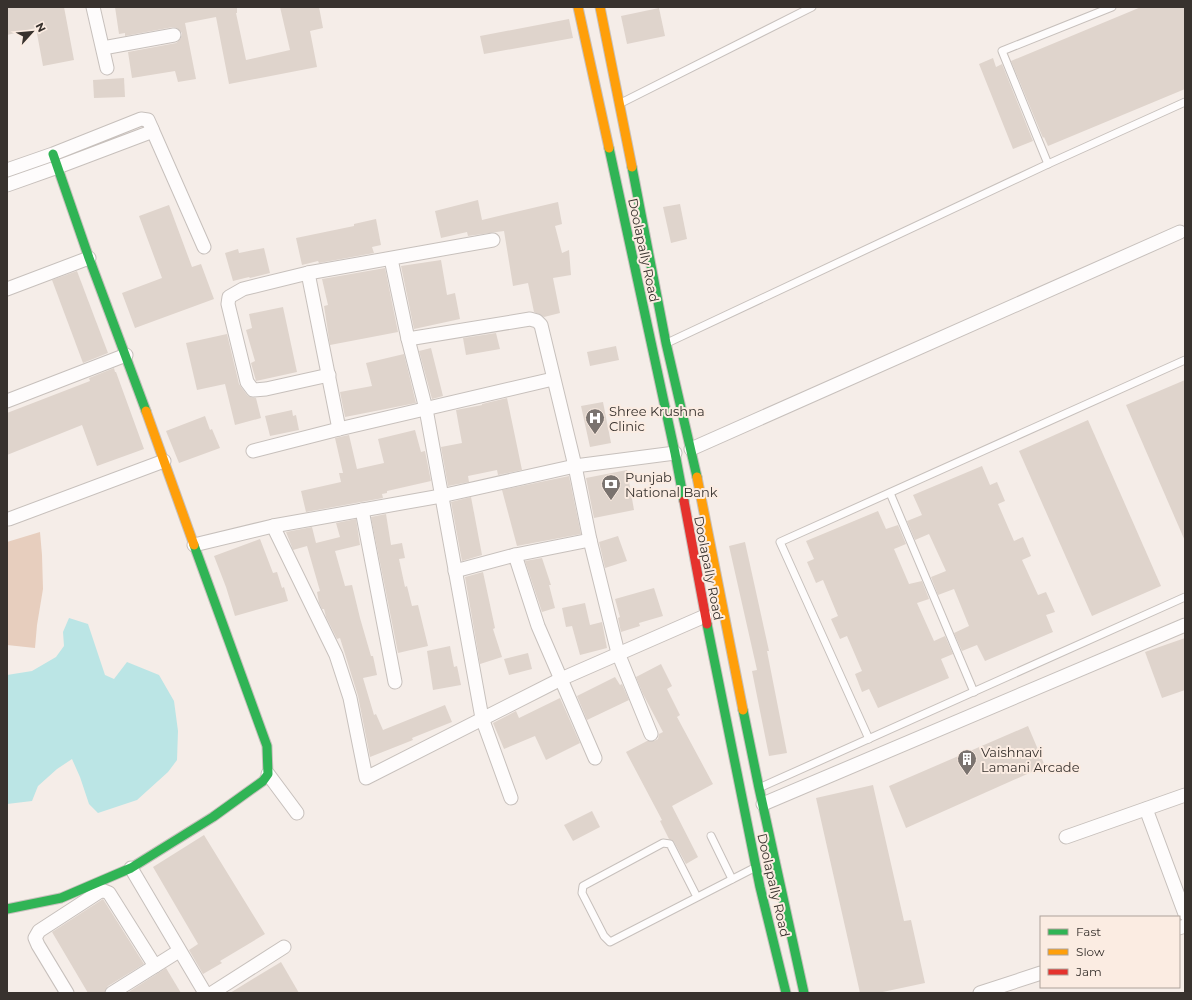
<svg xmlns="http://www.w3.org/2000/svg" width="1192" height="1000" font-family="Montserrat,sans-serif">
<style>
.green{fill:#e7cebe}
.water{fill:#bbe5e5}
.building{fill:#dfd4cc}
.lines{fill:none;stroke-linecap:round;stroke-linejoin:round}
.lane-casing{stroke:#c7c0bc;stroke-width:9}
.street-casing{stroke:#c7c0bc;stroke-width:15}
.fast-casing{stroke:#c7c0bc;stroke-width:11}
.slow-casing{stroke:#c7c0bc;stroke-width:11}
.jam-casing{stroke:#c7c0bc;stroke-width:11}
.lane{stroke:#fefcfc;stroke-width:7}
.street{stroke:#fefcfc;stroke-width:13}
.fast{stroke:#30b455;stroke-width:9}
.slow{stroke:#ff9f0a;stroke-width:9}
.jam{stroke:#e5322d;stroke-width:9}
.labels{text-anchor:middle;stroke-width:4;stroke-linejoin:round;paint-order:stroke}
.street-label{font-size:13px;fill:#38322e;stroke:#fbece2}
.poi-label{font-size:13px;fill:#38322e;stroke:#fbece2;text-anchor:start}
</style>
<rect width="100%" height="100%" fill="#f5ede8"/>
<path class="green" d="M40 532 42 555 43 589 37 625 35 648 7 645V542Z"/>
<path class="water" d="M69 618 88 624 105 675 114 679 127 662 159 675 174 701 178 731 177 760 168 772 137 800 98 813 89 804 80 777 72 759 57 769 38 786 32 801 7 804V675L32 671 56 657 64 646 63 632Z"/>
<g class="building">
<path d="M7 7H64L74 60 43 66 36 28 7 35Z"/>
<path d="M115 7H237V13H236L246 60 290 50 280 7H319L323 28 310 31 317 67 229 84 216 17 185 23 196 79 178 82 175 71 132 78 128 52 176 43 181 38 182 33 177 28 173 27 125 36V33L119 34Z"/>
<path d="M1141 7H1185V89L1048 146 1044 137 1043 138 1011 61Z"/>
<path d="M659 8 665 36 627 44 621 16Z"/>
<path d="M569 19 573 38 484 54 480 36Z"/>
<path d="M993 58 996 67 1002 64 1033 141 1013 149 979 64Z"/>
<path d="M124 78 125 97 94 98 93 80Z"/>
<path d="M478 200 482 220 558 202 562 224 555 226 562 253 569 250 571 275 553 278 560 313 544 317 534 312 528 283 513 286 504 231 468 236 467 232 441 238 435 211Z"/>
<path d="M680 204 687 239 671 243 663 207Z"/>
<path d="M169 205 192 267 201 264 214 299 135 328 122 293 162 278 139 216Z"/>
<path d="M376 219 381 245 372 247 374 253 319 263 318 261 302 265 296 238 354 226V224Z"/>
<path d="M264 248 270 273 250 278 249 277 233 281 225 253 238 249 239 253Z"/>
<path d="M441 260 447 295 455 293 460 319 414 329 401 266Z"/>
<path d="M385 268 398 332 330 345 324 306 328 305 322 279Z"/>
<path d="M77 271 108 353 83 363 52 280Z"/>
<path d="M283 307 297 372 256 381 251 363 255 361 246 330 252 328 249 314Z"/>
<path d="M496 333 500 349 466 355 463 338Z"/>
<path d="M227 334 239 384 247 395 250 397 256 398 261 418 235 425 225 384 197 390 186 343Z"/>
<path d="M616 346 619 360 590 366 587 352Z"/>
<path d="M431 348 443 396 432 399 419 351Z"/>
<path d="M404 354 416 403 345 417 340 392 372 386 366 363Z"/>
<path d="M114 368 115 372H116L144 449 97 466 82 425 7 455V413L90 381 89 378Z"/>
<path d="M1185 380V541L1126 405Z"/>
<path d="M507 398 522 470 498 475 497 470 468 476 469 482 448 486 441 447 462 443 456 410 482 405V404Z"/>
<path d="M603 402 611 443 590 447 581 406Z"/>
<path d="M292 410 293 416 296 415 299 430 270 436 265 416Z"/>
<path d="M205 416 210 430 212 429 220 448 179 463 166 431Z"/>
<path d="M1088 420 1161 586 1092 616 1019 451Z"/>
<path d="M415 430 421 452 425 451 431 481 387 491V493L382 494 383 498 306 512 301 491 341 482 339 473H343L335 438 349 435 357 469 384 463 378 439Z"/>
<path d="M982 466 990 485 997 482 1005 501 998 504 1014 541 1023 537 1031 556 1022 560 1038 595 1046 592 1055 612 1046 615 1053 632 985 661 977 645 962 651 954 633 969 626 954 589 938 595 931 577 946 571 929 534 915 540 907 521 922 515 913 495Z"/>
<path d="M627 470 634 510 594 518 586 478Z"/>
<path d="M569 476 581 534 517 546 502 490Z"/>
<path d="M471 497 482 555 462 561 451 502Z"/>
<path d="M878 511 886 529 898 525 906 544 894 549 909 584 922 581 929 599 917 603 934 641 945 636 953 654 941 659 949 678 878 708 869 689 862 692 855 674 862 671 847 636 840 639 831 619 838 616 823 580 816 583 807 562 814 559 806 541Z"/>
<path d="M386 514 391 545 402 543 405 558 399 559 405 587 407 586 412 606 418 605 428 646 398 653 371 517Z"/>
<path d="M356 519 360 545 335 551 345 586 352 585 360 618 371 656H373L377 675 363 678 374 715 376 714 383 730 445 705 452 722 412 738 413 740 370 757 358 696 340 638 337 639 326 617 324 609H322L319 603 317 592 320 591 307 546 293 550 286 532 312 527 316 543 340 537 336 523Z"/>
<path d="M618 536 627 561 605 568 599 542Z"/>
<path d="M260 539 273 573 277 572 282 588 284 587 288 601 235 616 226 587 214 556Z"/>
<path d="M745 542 769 651H767L787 753 769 756 752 671 757 670 729 546Z"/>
<path d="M542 558 551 585H549L555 608 542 612 525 561Z"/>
<path d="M483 572 495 628 493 629 502 657 480 664 465 577Z"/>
<path d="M654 588 663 616 639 623 640 626 621 632 618 618 620 617 615 599Z"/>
<path d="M585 603 590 625 602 622 607 648 580 655 572 626 566 627 562 608Z"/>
<path d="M1185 638V690L1162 698 1145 652Z"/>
<path d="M450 646 454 667 457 666 461 685 433 690 427 651Z"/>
<path d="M528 653 532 669 509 675 504 659Z"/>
<path d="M661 664 672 686 667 689 680 715 677 717 713 784 672 806 698 857 686 864 674 842 669 839 660 821 662 820 626 752 647 741H654L658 739 659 734 663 732 643 694 636 677Z"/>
<path d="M615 677 620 685 622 684 629 700 587 720 577 696Z"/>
<path d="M560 698 580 743 546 760 535 736 504 749 493 723 516 711 519 718Z"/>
<path d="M1028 726 1045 766 906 828 889 786Z"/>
<path d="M873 785 904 921 911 920 925 983 878 993H860L816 798Z"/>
<path d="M592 811 600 827 573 841 564 825Z"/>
<path d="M204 835 265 934 220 961 222 963 203 974 189 950 198 944 153 867Z"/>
<path d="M103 899 144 964 108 986 104 993H88L52 932Z"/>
<path d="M281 962 299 993H230L261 974Z"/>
<path d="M166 968 181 993H127Z"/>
</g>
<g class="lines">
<defs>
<g id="lane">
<path d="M621 103 812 7"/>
<path d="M1048 164 1002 51 1112 7"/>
<path d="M667 343 1048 164 1185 102"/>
<path d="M890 493 974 692"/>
<path d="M869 739 780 542 1185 360"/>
<path d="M759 788 1185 597"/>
<path d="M711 836 732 879"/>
<path d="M697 897 670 844 663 843 583 886 582 893 604 936 610 942 756 867"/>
</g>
<g id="street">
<path d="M93 7 107 68"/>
<path d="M103 48 174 35"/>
<path d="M152 129 204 247"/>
<path d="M7 170 53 154 141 119 148 120 152 129 148 133 58 167 7 185"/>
<path d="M391 259 408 339 426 409 482 718 511 798"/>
<path d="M308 273 339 429"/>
<path d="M7 289 89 258"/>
<path d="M408 339 530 319 537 321 541 325 575 466 590 540 618 653 651 734"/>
<path d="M329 375 266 389 253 390 247 382 228 304 229 297 243 289 308 273 493 240"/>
<path d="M7 401 126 355"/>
<path d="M691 449 1180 232"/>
<path d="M253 451 339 429 553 379"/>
<path d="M362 510 395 682"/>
<path d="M9 519 164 461"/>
<path d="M273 526 336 655 350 698 366 778 561 679 705 616"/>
<path d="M194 545 273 526 441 496 575 466 675 453"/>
<path d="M515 555 538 626 595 758"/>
<path d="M455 571 515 555 590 540"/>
<path d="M268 774 297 813"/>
<path d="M763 804 1185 625"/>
<path d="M1146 809 1185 914"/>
<path d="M1066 837 1185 795"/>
<path d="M131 868 205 993"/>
<path d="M1179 928 1185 926"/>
<path d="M67 993 38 945 35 938 39 931 99 892 104 891 109 893 155 966"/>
<path d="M112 993 179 951"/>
<path d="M212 993 284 947"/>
<path d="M980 993 1041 973"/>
</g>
<g id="fast">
<path d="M609 148 675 453 684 501"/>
<path d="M53 154 89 258 146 411"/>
<path d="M632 167 666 343 697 477"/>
<path d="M707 624 760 887 786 993"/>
<path d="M743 710 759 788 804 993"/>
<path d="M7 909 61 898 131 868 213 817 263 781 268 774 267 746 194 545"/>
</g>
<g id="slow">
<path d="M578 7 609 148"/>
<path d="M600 7 632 167"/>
<path d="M146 411 194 545"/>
<path d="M697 477 743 710"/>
</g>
<path id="jam" d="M684 501 707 624"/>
</defs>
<use href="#lane" class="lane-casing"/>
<use href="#street" class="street-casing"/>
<use href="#fast" class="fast-casing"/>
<use href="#slow" class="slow-casing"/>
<use href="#jam" class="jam-casing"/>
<use href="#lane" class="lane"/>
<use href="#street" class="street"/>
<use href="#fast" class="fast"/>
<use href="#slow" class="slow"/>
<use href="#jam" class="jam"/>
</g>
<defs>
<symbol id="hospital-pin" viewBox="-11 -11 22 30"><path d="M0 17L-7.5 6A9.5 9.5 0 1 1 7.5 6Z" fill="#7a736f" stroke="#fbece2"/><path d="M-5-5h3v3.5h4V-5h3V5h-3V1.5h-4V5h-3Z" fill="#fff"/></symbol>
<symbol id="bank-pin" viewBox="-11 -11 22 30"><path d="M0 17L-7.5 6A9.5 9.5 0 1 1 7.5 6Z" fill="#7a736f" stroke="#fbece2"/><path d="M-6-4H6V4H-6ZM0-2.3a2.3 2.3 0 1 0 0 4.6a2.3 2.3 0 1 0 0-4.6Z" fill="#fff"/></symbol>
<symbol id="building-pin" viewBox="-11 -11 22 30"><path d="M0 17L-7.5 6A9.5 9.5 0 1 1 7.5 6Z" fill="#7a736f" stroke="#fbece2"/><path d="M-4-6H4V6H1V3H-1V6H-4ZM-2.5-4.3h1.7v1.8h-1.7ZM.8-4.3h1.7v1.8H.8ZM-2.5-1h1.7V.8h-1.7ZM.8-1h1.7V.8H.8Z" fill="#fff"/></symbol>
</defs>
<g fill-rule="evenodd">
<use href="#hospital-pin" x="584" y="407" width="22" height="30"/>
<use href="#bank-pin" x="600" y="473" width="22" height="30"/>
<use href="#building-pin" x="956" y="748" width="22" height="30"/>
</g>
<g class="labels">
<g class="street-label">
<text transform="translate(644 250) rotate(78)" y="5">Doolapally Road</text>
<text transform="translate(709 568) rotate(79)" y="5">Doolapally Road</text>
<text transform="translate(774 885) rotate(77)" y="5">Doolapally Road</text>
</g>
<g class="poi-label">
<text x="609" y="416">Shree Krushna<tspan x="609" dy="15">Clinic</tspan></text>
<text x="625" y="482">Punjab<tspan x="625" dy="15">National Bank</tspan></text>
<text x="981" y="757">Vaishnavi<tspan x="981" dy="15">Lamani Arcade</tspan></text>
</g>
</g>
<rect width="1192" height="1000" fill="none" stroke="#38322e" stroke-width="16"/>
<rect x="1040" y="916" width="140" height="72" fill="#fbece2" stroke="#ada29a"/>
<rect x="1048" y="929" width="20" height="6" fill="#30b455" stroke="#ada29a"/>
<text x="1076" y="936" font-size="12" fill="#38322e">Fast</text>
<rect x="1048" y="949" width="20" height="6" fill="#ff9f0a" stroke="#ada29a"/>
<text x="1076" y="956" font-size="12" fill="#38322e">Slow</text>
<rect x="1048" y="969" width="20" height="6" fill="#e5322d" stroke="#ada29a"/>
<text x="1076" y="976" font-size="12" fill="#38322e">Jam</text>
<g transform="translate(32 32) rotate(63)" stroke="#fbece2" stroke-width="3" paint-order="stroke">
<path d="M0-3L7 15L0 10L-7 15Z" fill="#38322e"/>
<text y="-6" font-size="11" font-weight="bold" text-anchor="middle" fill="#38322e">N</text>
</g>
</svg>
